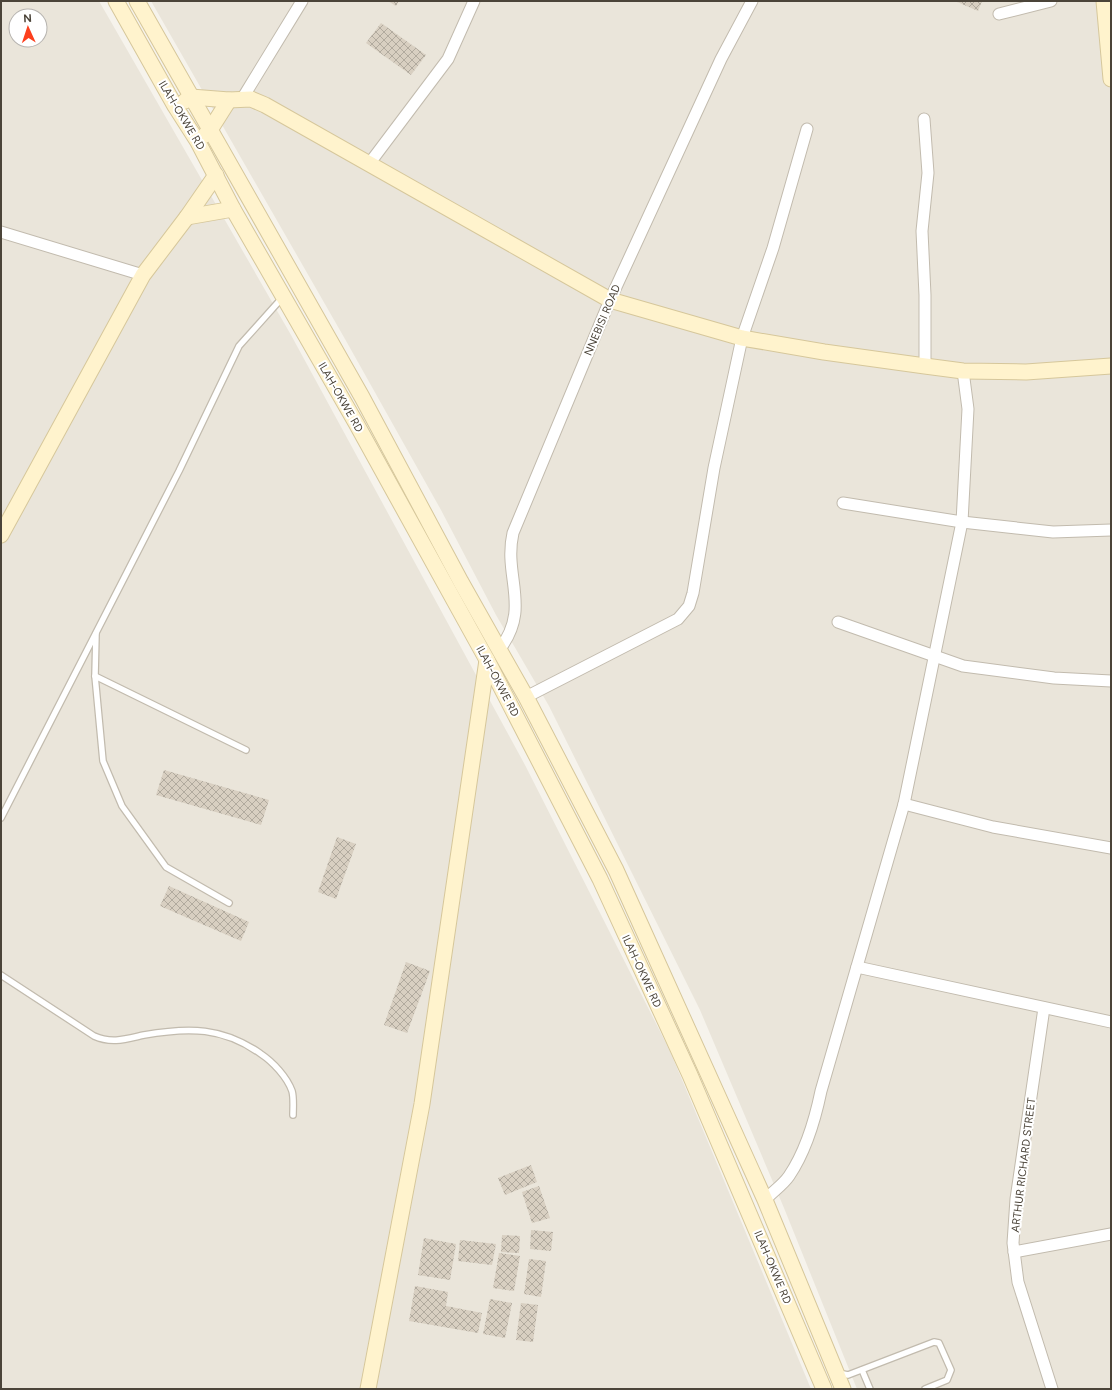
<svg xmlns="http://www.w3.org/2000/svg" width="1112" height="1390" font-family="Figtree,sans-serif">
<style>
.residential{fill:#eae5da;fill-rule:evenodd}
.building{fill:url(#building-cross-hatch)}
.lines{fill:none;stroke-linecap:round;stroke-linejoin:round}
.lane-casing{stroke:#c2bbae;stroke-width:8}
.street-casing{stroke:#c2bbae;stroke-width:13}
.secondary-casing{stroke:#d6c79b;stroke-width:17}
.lane{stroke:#fff;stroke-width:5.5}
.street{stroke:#fff;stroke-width:11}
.secondary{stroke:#fff3cd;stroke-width:15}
.labels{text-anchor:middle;stroke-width:4;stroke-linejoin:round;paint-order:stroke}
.street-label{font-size:11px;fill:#4b4439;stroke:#fff}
</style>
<defs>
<pattern id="building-cross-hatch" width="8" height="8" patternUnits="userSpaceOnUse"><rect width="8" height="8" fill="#d8cfc1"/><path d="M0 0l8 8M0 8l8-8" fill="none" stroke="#b1aa9e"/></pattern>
</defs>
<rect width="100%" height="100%" fill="#f6f3ec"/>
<g class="residential">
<path d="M1 1H99L291 335 525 765 670 1051 811 1389H1ZM16 16H40V40H16Z"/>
<path d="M151 1H1111V1389H857L784 1208 700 1010 549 706 496 615 441 510 345 339Z"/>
</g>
<g class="building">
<path d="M388 1H399L396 6Z"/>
<path d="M955 1H982L978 11Z"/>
<path d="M381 23 426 55 411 75 366 43Z"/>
<path d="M164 770 269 800 261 825 156 795Z"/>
<path d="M337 837 356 844 336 899 318 892Z"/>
<path d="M169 886 249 922 241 941 160 906Z"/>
<path d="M406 962 430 971 407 1033 384 1025Z"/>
<path d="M531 1165 537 1182 505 1195 498 1178Z"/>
<path d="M539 1186 550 1218 532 1223 522 1192Z"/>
<path d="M531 1230 553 1232 551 1251 530 1249Z"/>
<path d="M502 1235 520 1236 519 1253 501 1252Z"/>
<path d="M424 1238 456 1244 450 1280 418 1275Z"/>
<path d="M460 1240 496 1244 492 1265 458 1261Z"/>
<path d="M499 1253 520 1256 514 1291 493 1288Z"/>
<path d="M529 1259 546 1261 541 1297 524 1294Z"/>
<path d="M415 1286 448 1292 446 1306 482 1313 478 1333 409 1321Z"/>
<path d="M490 1299 512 1303 505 1338 483 1334Z"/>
<path d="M521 1303 538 1305 533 1342 516 1340Z"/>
</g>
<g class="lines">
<defs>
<g id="lane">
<path d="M96 634 95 676 103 761 122 806 166 867 229 903"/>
<path d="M95 676 246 750"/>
<path d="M1 818 179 471 239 346 282 298"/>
<path d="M1 975 94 1036C112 1044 126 1039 144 1035 189 1027 223 1027 261 1054 273 1062 287 1077 292 1091 294 1098 293 1108 293 1115"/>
<path d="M862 1370 870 1389"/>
<path d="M838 1373 848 1375 934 1342 939 1343 951 1370 947 1380 925 1389"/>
</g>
<g id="street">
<path d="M999 14 1051 1"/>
<path d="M242 99 302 1"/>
<path d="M924 119 928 173 922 231 925 295V366"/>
<path d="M369 164 448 59 474 1"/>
<path d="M1 232 143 275"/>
<path d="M843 503 962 522 1053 532 1111 530"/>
<path d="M838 622 963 666 1054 678 1111 681"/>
<path d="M499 650C532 608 503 577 513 533L610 300 721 59 752 1"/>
<path d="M526 697 678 619 689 606 693 593 714 468 742 338 773 248 807 129"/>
<path d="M904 804 993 827 1111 848"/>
<path d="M857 967 1111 1022"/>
<path d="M1044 1008 1016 1199 1013 1243 1018 1282 1052 1389"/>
<path d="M765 1200C772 1192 783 1185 789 1176 806 1151 815 1120 821 1091L904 804 962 522 968 409 963 371"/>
<path d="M1014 1252 1111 1234"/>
</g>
<g id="secondary">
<path d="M116 1 175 106 198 142 233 209 356 423 487 660 600 879 690 1075 824 1389"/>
<path d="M137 1 362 397 461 582 526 697 616 870 765 1200 843 1389"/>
<path d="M1104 1 1111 79"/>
<path d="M185 101 191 97 229 100 251 99 265 105 610 300 742 338 824 352 925 366 963 371 1026 372 1111 366"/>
<path d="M205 135 210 130 229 100"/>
<path d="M187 217 233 209"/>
<path d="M1 535 143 275 187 217 216 175"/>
<path d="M368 1389 422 1104 487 660"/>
</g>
</defs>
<use href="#lane" class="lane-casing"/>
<use href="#street" class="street-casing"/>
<use href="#secondary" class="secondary-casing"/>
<use href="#lane" class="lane"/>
<use href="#street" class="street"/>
<use href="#secondary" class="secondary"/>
</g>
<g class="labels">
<g class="street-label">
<text transform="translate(182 115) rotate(59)" y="4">ILAH-OKWE RD</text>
<text transform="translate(602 320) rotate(-67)" y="4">NNEBISI ROAD</text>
<text transform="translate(341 397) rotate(60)" y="4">ILAH-OKWE RD</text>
<text transform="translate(498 681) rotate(62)" y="4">ILAH-OKWE RD</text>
<text transform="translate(642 971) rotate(65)" y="4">ILAH-OKWE RD</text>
<text transform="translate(1023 1165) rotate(-83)" y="4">ARTHUR RICHARD STREET</text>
<text transform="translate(773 1267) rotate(67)" y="4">ILAH-OKWE RD</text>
</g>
</g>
<rect width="1112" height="1390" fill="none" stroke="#4b4439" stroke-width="4"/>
<g transform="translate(28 28) rotate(357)"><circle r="19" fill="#ffffff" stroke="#b7b4b0"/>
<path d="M0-3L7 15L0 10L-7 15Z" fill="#fc3f1d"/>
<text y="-6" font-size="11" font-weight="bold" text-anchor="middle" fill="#4b4439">N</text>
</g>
</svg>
